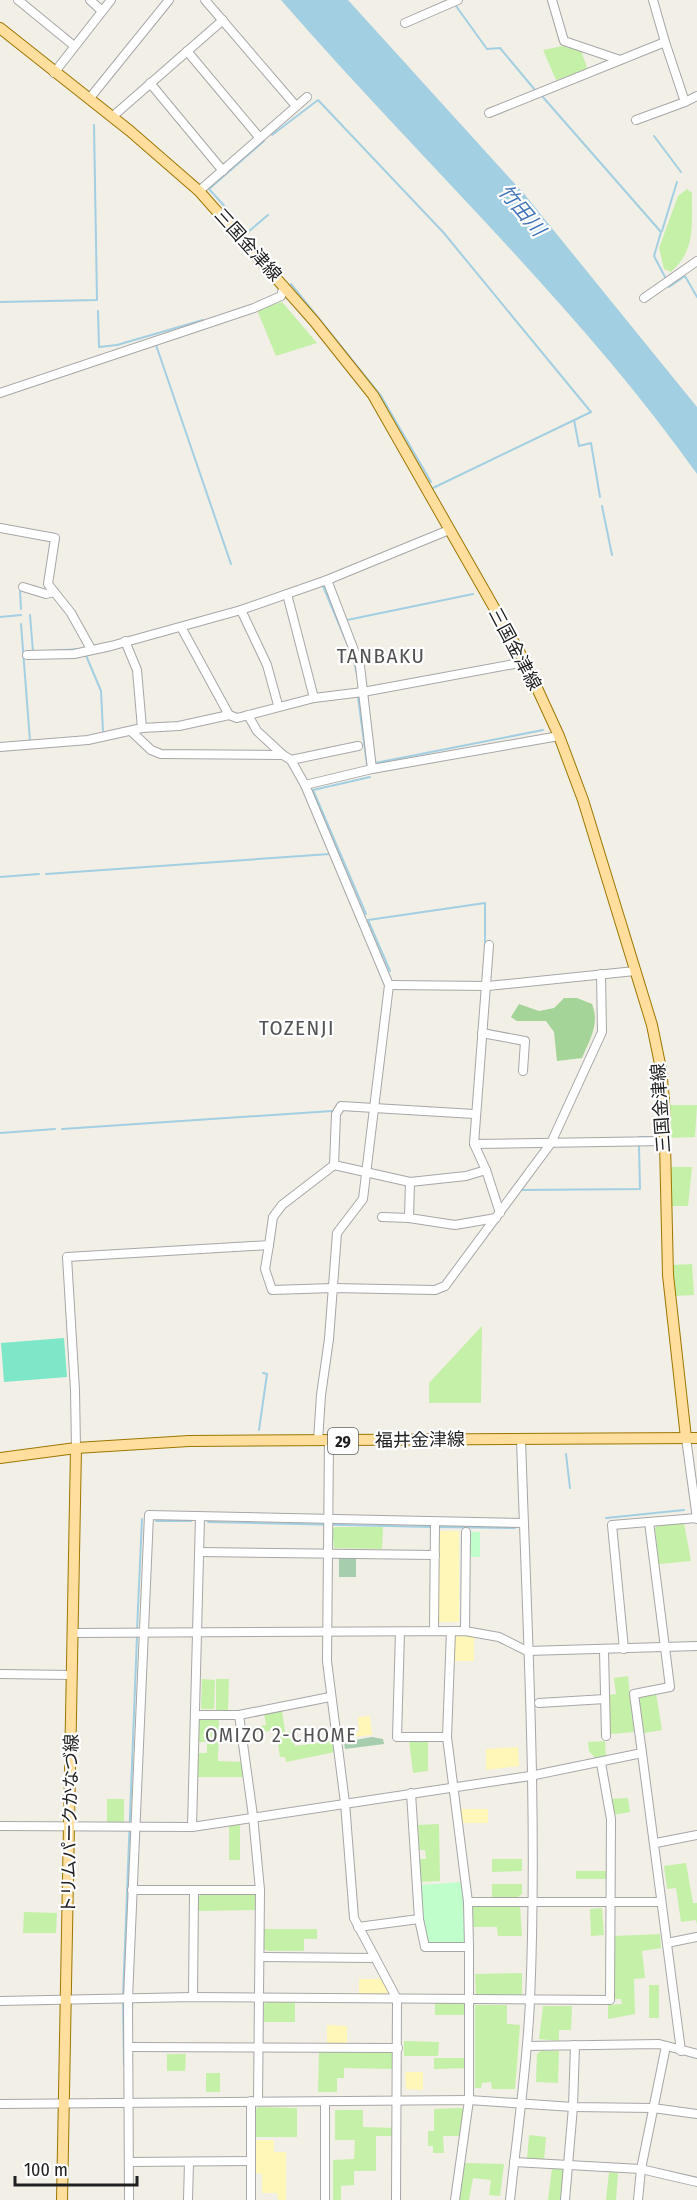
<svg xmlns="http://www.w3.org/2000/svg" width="697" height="2200" font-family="'Fira Sans Condensed','Noto Sans JP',sans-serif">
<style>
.grass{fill:#c5f0a8}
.forest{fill:#a4d497}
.sand{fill:#fff7b7}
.cemetery{fill:#a5cdae}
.park{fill:#c0fecb}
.pitch{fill:#7de7c8}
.water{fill:#a3cfe3}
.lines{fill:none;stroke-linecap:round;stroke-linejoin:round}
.stream{stroke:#a3cfe3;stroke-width:2}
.minor-casing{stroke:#a7a7a7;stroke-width:10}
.major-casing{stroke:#9d7700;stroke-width:12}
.minor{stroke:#fff;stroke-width:8}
.major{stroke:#ffde9e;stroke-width:10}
.labels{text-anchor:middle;stroke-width:4.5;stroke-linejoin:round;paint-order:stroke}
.shield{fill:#fff;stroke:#636363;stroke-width:1.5}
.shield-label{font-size:16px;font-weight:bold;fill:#202020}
.street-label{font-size:18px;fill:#202020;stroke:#fff}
.water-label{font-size:20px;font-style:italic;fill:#4374ba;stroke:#fff}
.neighbourhood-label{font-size:20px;letter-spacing:1.5px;fill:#535353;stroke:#fff}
.quarter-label{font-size:21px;letter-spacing:1.5px;fill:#535353;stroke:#fff}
</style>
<rect width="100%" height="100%" fill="#f2efe6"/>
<g class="grass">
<path d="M563 46 581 51 588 70 556 80 543 50Z"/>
<path d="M687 189 692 193C691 224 697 249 671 272L664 269 659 248 678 196Z"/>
<path d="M282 302 317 343 276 356 257 310Z"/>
<path d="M669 1105H697L695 1137 669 1138Z"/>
<path d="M670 1167H692L688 1206H670Z"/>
<path d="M692 1264 694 1295 673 1296 672 1265Z"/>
<path d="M482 1326 481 1403H429V1383Z"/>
<path d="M684 1523 691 1561 659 1564 655 1528 658 1525Z"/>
<path d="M335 1527H383L382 1549 334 1548 332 1529Z"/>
<path d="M628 1676 634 1732 611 1734 607 1695 616 1694 614 1678Z"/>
<path d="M202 1679 215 1680 214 1709H201Z"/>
<path d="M216 1679H229L228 1710H216Z"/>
<path d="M656 1693 662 1730 644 1733 639 1699 641 1695Z"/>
<path d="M282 1710 285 1732 293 1731 295 1746 317 1743V1738L333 1736 335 1752 286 1762 285 1757H280L276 1730 249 1734 248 1728 266 1725 264 1713Z"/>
<path d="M219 1716 218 1761 243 1762 246 1777H198L197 1753H207V1742H199V1719Z"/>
<path d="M409 1740H428V1771L413 1773Z"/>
<path d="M605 1741 606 1757 595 1758 589 1751 588 1742Z"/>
<path d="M628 1798 630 1812 613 1815 610 1799Z"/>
<rect x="107" y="1799" width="17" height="24"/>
<path d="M240 1824V1860H229V1825Z"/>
<path d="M439 1824 440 1881 420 1882 419 1859H426L425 1850H419L418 1825Z"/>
<path d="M492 1859H522V1871L492 1872Z"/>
<path d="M686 1863 693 1903H697V1925L696 1920 681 1922 676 1888 667 1889 664 1866Z"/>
<path d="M576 1871H606L607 1879H576Z"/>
<path d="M492 1884H522V1894L518 1897H492Z"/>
<path d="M203 1892H252L257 1896V1910L198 1911V1897Z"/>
<path d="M474 1905H520L522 1936H498L497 1927H471V1909Z"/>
<path d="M602 1908 604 1935 591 1936 590 1909Z"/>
<path d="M24 1912 57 1913 56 1933H23Z"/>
<path d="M264 1929H317V1939H304V1951H268L264 1949Z"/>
<path d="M660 1934 661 1948 642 1951 645 1978 634 1979 635 2014 608 2019V2005L622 2004 621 1999H615L614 1936Z"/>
<path d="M522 1973V1995H476L475 1974Z"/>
<rect x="649" y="1985" width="10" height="33"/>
<path d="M267 2002H295V2022H264V2004Z"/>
<rect x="435" y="2002" width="31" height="13"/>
<path d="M475 2005H507V2024L520 2025 515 2089H492L491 2082 482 2083 481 2088H475Z"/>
<path d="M543 2006H572L571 2030H559V2041L539 2039Z"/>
<path d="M404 2041 439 2042 438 2056H404Z"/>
<path d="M319 2050 394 2052V2069L344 2068V2078H337V2092H318Z"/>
<path d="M541 2051H559L558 2083 536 2082 537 2054Z"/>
<path d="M167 2054H186L185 2071H167Z"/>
<path d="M434 2058H467V2068L434 2069Z"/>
<rect x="206" y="2073" width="14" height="19"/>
<path d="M258 2107 297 2108V2137H255V2110Z"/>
<path d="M462 2108 465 2113 461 2136H443L444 2153H433V2146H428V2131H434V2109Z"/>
<path d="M335 2110H363V2127L394 2128 393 2136H376V2171H354V2185L341 2186V2200H333V2160L354 2159 355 2140H335Z"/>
<path d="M529 2135 546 2137 544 2161 527 2159Z"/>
<path d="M465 2163 504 2164 500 2196 489 2195 491 2180 473 2178 469 2200H458Z"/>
<path d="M552 2168 565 2169 562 2200H548Z"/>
<path d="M609 2172 618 2173 616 2200H606Z"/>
</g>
<path class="forest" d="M564 998H577L592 1004C600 1024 590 1039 582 1058L557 1061 554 1032 546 1021H517L511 1017 519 1004 539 1011 554 1008Z"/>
<g class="sand">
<rect x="439" y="1531" width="20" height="91"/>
<path d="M458 1633 474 1634V1661H454V1637Z"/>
<path d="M370 1716 372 1735 342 1738 341 1734 359 1732 358 1717Z"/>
<path d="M518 1747 519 1766 486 1770V1749Z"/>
<path d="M460 1809H488V1823H461Z"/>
<path d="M359 1979H383L390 1990 386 1995H359Z"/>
<path d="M327 2025 347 2026V2043H327Z"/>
<path d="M405 2072H423V2090L406 2089Z"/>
<path d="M255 2140H274V2152H286V2200H278L277 2193H262V2174L255 2173Z"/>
</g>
<g class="cemetery">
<rect x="339" y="1558" width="17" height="19"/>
<path d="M372 1737 383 1739 384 1744 345 1749 344 1742Z"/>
</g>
<g class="park">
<path d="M471 1532H480V1557H470Z"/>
<path d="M460 1882 464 1888 467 1939 463 1944 431 1945 428 1943 421 1918 420 1885Z"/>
</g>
<path class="pitch" d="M64 1338 67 1377 4 1382 1 1343Z"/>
<path class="water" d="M281 0H348L525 195 697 407V474C577 305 417 157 281 0Z"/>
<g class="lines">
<g class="stream">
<path d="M456 6 487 49 500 48 535 90"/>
<path d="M542 96 661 232 654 256 665 277"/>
<path d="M272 135 318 100 443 232 591 412 433 488"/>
<path d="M654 136 681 172"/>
<path d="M264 141 209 189 248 232 268 215"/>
<path d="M662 231 677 182"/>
<path d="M291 284 381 396 431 482"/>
<path d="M669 287 685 276 697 297"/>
<path d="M0 302 97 300 94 125"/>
<path d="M98 311 99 347 117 345 203 320"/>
<path d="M156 345 231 564"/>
<path d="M574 420 579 446 591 443 600 497"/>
<path d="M602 506 612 555"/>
<path d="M323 586 351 653"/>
<path d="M20 591 21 609"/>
<path d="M30 615 33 652"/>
<path d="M0 617 21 615"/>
<path d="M347 620 473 594"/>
<path d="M21 624 30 741"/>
<path d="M48 651 81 649"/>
<path d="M85 653 101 691 103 731"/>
<path d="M354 661 358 679"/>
<path d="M358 697 367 764H369"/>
<path d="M375 763 543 730"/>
<path d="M46 874 330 854"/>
<path d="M0 877 39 874"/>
<path d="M366 914 313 790 370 777"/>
<path d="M390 971 368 920 485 903V950"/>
<path d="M62 1129 332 1111"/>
<path d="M0 1133 55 1129"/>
<path d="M639 1137H651"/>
<path d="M521 1190 640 1189 639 1146"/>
<path d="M259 1430 267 1374 263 1373"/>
<path d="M566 1454 570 1488"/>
<path d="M606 1518 684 1510"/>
<path d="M156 1521H191"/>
<path d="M208 1522 432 1527"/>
<path d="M437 1527 515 1528"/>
<path d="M137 1630 142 1519"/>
<path d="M123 1996 137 1636"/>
<path d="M123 2002 124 2065"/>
</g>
<defs>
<g id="minor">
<path d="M18 0 73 45"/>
<path d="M90 0 102 11"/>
<path d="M205 0 296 106"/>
<path d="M552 0 564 41 620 60"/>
<path d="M653 0 665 42"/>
<path d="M405 23 458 0"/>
<path d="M187 51 259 137"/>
<path d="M54 73 111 0"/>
<path d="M150 83 223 171"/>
<path d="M89 99 169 0"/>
<path d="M489 113 665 42 685 102 697 96"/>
<path d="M112 117 223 20"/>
<path d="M636 120 685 102"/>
<path d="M199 191 307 97"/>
<path d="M644 298 697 261"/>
<path d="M0 393 254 308 281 296 284 286"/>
<path d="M0 528 55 538 48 584 71 613 91 649"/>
<path d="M327 580 360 666 372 769"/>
<path d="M23 587 46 594 54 592"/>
<path d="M287 594 314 698"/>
<path d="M241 610 267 665 278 705"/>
<path d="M181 627 229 715"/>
<path d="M125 641 137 670 142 728"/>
<path d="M27 655 74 654 111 646 241 610 327 580 449 530"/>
<path d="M248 715 257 731 283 755"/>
<path d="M132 732 151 750 161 754 283 755 291 760 305 785 389 985 363 1199 337 1233 329 1339 321 1395 318 1441"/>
<path d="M0 747 88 740 142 728 179 726 229 715 237 718 314 698 363 692 525 662"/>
<path d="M291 760 358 746"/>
<path d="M305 785 372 769 559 736"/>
<path d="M389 985 488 986 635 971"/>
<path d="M482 1033 525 1041 523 1071"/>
<path d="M474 1144 665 1141"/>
<path d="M334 1165 410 1182 466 1176 486 1170 474 1144 489 945"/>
<path d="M486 1170 500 1213"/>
<path d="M410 1182 409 1218 455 1225 496 1218"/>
<path d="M382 1217 409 1218"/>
<path d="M269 1245 265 1269 272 1290 333 1288 435 1290 445 1286 551 1143 602 1032 601 974"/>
<path d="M686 1438 697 1519"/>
<path d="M329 1441 327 1661 345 1803 354 1918 397 1999 396 2200"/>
<path d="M76 1448 75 1390 67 1257 269 1245 273 1217 282 1205 334 1165 336 1114 341 1106 474 1114"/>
<path d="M200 1552 435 1555"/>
<path d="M434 1631 435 1522"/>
<path d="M451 1631 447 1737 468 1902 469 1947V2100L455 2200"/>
<path d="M465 1631 466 1532"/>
<path d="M400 1632 397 1737H447"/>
<path d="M73 1633 465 1631 499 1637 527 1651 697 1646"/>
<path d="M624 1649 612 1525 697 1518"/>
<path d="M604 1651 606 1736"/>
<path d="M0 1674 72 1675"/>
<path d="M539 1703 605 1699"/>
<path d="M195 1715H239L253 1816 260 1890 258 2101"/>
<path d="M239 1715 330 1697"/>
<path d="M642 1753 634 1694 670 1687 649 1522"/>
<path d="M411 1793 419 1919 425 1947H469"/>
<path d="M0 1826 192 1827 530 1776 642 1753 681 2051"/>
<path d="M192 1827 200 1517"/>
<path d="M656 1843 697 1835"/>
<path d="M132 1890H260"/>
<path d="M468 1902H661"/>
<path d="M358 1927 419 1919"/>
<path d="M667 1943 697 1937"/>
<path d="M260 1957 375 1958"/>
<path d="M193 1997 194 1891"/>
<path d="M0 2001 193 1997 610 2000 611 1819 601 1763"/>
<path d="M527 2046 659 2044 697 2054"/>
<path d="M129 2047 398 2048"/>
<path d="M325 2101V2200"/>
<path d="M0 2104 469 2100 573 2107 653 2108 697 2114"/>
<path d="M129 2162 250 2161"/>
<path d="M514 2162 641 2169 697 2182"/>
<path d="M129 2200 128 1998 149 1515 523 1523"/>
<path d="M188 2200 189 2162"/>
<path d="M251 2200V2101"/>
<path d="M510 2200C517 2134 527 2068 530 2001 538 1814 527 1626 521 1439"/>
<path d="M565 2200 573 2107 575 2045"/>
<path d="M638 2200 641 2169 666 2046"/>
</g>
<g id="major">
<path d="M0 28 130 131 199 191 314 321 373 395 525 662 559 736 583 800 652 1025 661 1069 664 1099 668 1275 686 1438"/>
<path d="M0 1458 76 1448 189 1441 697 1438"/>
<path d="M62 2200 76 1448"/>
</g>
</defs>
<use href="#minor" class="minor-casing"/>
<use href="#major" class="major-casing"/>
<use href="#minor" class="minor"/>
<use href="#major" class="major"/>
</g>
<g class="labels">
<rect class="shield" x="328" y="1428" width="30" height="26" rx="4.5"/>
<g class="shield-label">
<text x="343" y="1447">29</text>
</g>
<g class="street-label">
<text transform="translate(248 245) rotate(48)" y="6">三国金津線</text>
<text transform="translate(515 649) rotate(62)" y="6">三国金津線</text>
<text transform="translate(661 1108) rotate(-94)" y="6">三国金津線</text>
<text transform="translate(420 1440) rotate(-1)" y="6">福井金津線</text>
<text transform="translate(70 1824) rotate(-89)" y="6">トリムパークかなづ線</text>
</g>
<g class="water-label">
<text transform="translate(522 210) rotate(50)" y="7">竹田川</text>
</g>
<g class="neighbourhood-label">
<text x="281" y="1742">OMIZO 2-CHOME</text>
</g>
<g class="quarter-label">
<text x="381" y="663">TANBAKU</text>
<text x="297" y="1035">TOZENJI</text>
</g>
</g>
<path d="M15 2176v9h122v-9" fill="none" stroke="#202020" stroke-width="3"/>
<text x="24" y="2176" font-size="18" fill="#202020" stroke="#ffffff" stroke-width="4.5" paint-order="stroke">100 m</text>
</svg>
